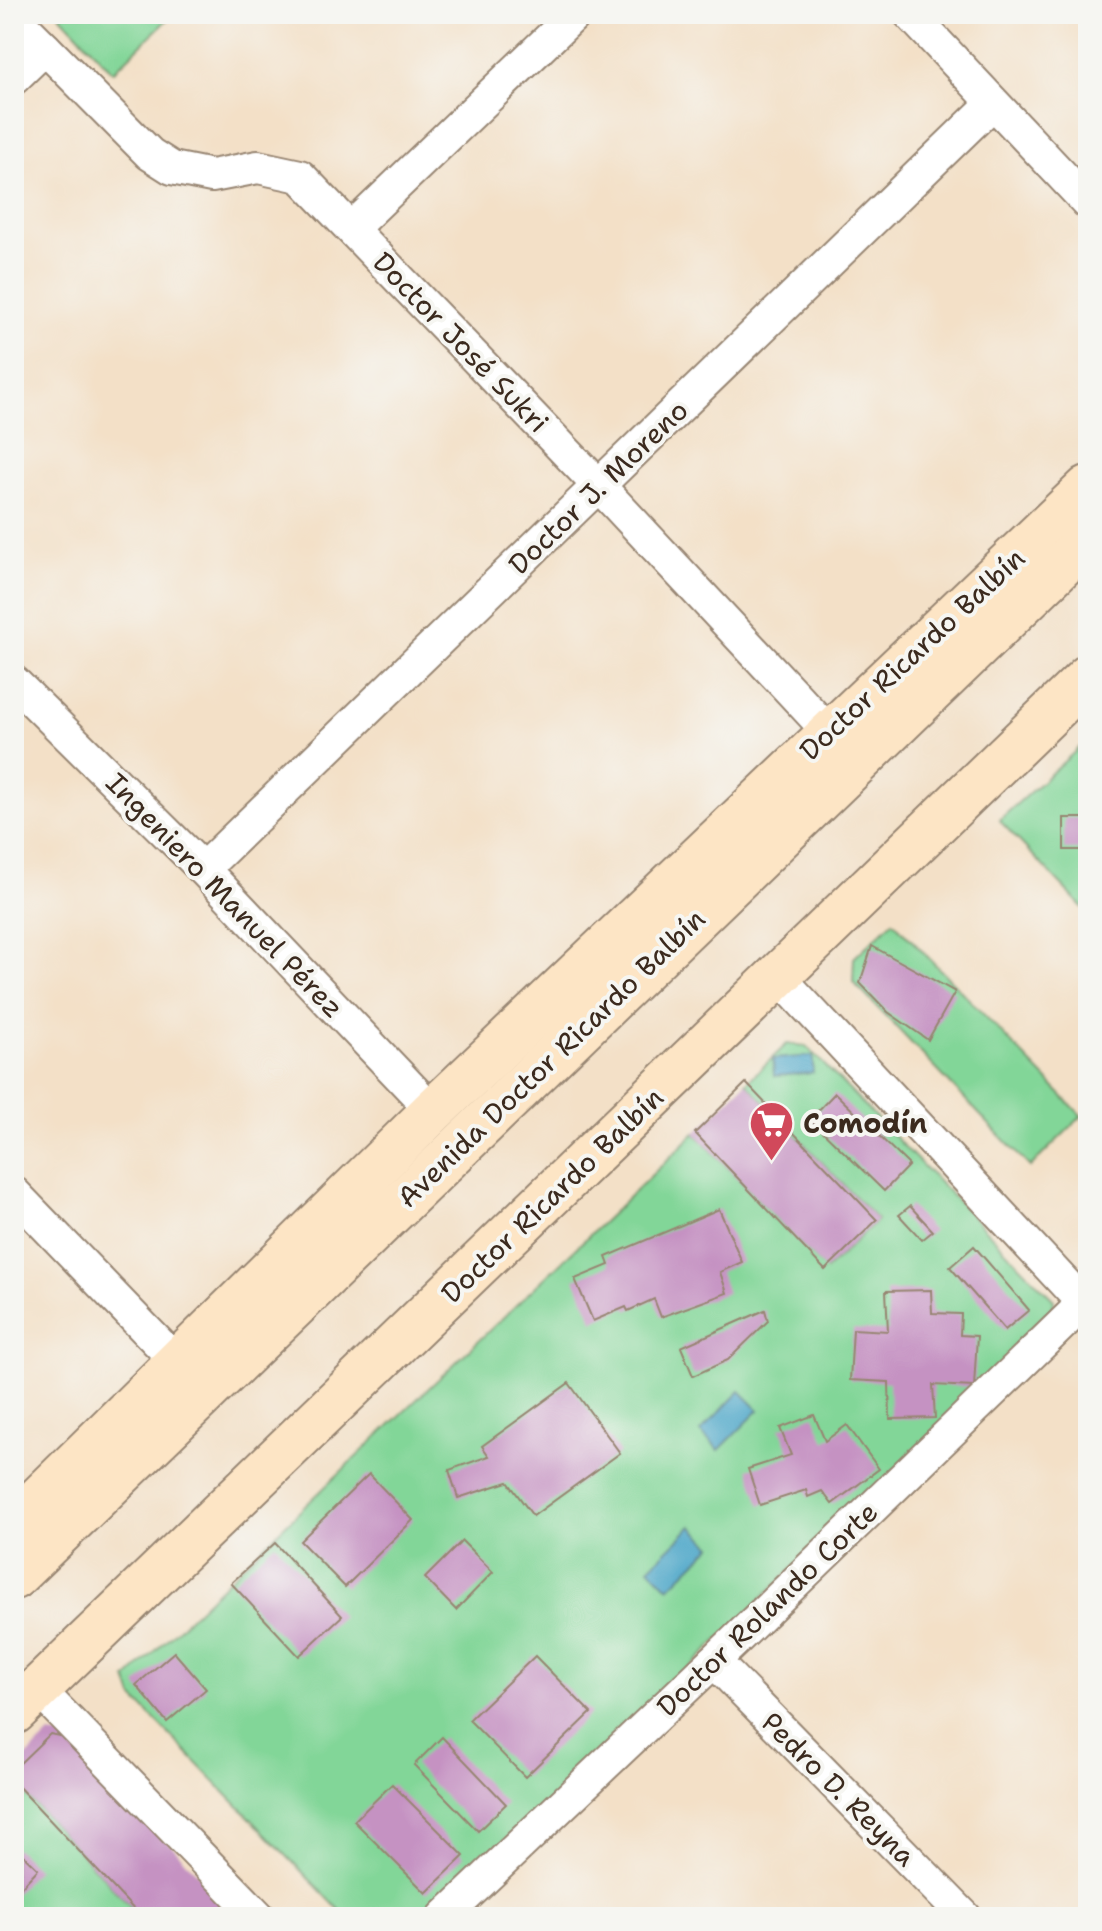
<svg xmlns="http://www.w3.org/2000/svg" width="1102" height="1931" font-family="'Shantell Sans',sans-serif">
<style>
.green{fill:#82d698;stroke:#5e805b;stroke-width:2}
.water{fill:#4aa5c8;stroke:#426873;stroke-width:2}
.building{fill:#c592c2}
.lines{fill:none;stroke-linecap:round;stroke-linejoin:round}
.street-casing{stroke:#978572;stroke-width:36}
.secondary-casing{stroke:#978572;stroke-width:48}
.street{stroke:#fff;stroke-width:32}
.secondary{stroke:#fde5c5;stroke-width:44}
.labels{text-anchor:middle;stroke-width:8;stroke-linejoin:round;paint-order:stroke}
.street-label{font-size:28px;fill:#3b2a1e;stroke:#f6f6f2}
.poi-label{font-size:28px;font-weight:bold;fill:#3b2a1e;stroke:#f6f6f2;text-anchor:start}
</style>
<rect width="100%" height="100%" fill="#f6f6f2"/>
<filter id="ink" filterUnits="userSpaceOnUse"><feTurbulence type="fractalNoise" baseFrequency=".0125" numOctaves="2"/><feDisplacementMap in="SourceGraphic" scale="16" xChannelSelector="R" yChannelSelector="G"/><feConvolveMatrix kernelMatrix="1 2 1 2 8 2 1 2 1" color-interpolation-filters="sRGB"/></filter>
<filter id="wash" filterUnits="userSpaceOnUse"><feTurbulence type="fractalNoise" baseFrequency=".006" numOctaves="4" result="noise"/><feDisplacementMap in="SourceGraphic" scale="32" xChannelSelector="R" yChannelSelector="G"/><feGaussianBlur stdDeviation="1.8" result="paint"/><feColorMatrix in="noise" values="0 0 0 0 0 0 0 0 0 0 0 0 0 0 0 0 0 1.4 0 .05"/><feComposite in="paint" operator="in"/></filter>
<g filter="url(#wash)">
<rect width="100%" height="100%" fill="#f3e0c7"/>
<g class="green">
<path d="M59 14H173L113 72Z"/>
<path d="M1088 740V913L999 820Z"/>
<path d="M893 921 1082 1116 1030 1167 853 982 854 958Z"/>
<path d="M787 1044 806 1046 1054 1300 1052 1319 431 1917H346L133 1697 127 1679C313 1494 507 1317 695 1133L826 1270 877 1220 746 1083Z"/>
<path d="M14 1782 141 1917H14Z"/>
</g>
<g class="water">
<path d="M813 1056V1073L774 1076 773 1059Z"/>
<path d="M740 1391 759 1410 719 1450 700 1432Z"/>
<path d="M692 1526 712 1546 669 1588 649 1568Z"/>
</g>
<g id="blocks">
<g class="building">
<rect x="1064" y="818" width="24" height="32"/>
<path d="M872 946 955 992 928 1040 888 1012 860 983Z"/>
<path d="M746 1083 877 1220 825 1270 695 1133Z"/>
<path d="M835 1093 909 1165 884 1191 810 1119Z"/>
<path d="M910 1206 933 1231 922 1240 899 1215Z"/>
<path d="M719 1209 742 1262 720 1272 727 1293 661 1317 654 1299 628 1311 626 1307 593 1321 575 1279 609 1265 606 1257Z"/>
<path d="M974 1246 1029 1310 1005 1330 950 1267Z"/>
<path d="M931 1290 932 1313 961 1314 960 1335 977 1336 974 1387 933 1385 935 1418 890 1419 889 1382 850 1380 853 1329 888 1331 886 1291Z"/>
<path d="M765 1310 768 1321 728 1360 693 1376 681 1347Z"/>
<path d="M569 1383 620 1453 533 1516 508 1482 458 1498 449 1470 489 1456 482 1446Z"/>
<path d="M814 1415 825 1441 847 1425 879 1469 832 1504 822 1491 808 1497 806 1490 760 1505 748 1469 791 1455 780 1428Z"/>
<path d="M369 1474 413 1520 345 1587 300 1541Z"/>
<path d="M462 1541 493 1572 456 1610 425 1578Z"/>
<path d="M275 1543 342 1616 299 1656 231 1583Z"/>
<path d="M174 1652 206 1689 167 1722 136 1685Z"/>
<path d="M535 1656 591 1713 525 1777 469 1720Z"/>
<path d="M50 1734 73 1739 238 1917H141L14 1782V1769Z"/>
<path d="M442 1737 506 1804 478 1831 414 1765Z"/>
<path d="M392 1784 464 1856 426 1893 354 1821Z"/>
<path d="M16 1848 38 1869 14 1895V1850Z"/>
</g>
</g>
</g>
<g filter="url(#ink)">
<use href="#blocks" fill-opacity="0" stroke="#978572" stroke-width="2"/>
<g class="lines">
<defs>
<g id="street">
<path d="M910 14 1088 203"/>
<path d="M14 17 45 48 14 78"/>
<path d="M45 48 150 154 172 168 212 176 258 167 300 176 600 487 829 732"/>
<path d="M352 228 575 14"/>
<path d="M14 682 203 869 433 1111"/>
<path d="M203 869 992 104"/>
<path d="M779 977 1088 1308"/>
<path d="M14 1193 177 1362"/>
<path d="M714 1661 965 1917"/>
<path d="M38 1689 259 1917"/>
<path d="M444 1917 714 1661 1088 1299"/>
</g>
<g id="secondary">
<path d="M14 1523 433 1111 1088 488"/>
<path d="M14 1577 1088 540"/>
<path d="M14 1712 1088 677"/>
</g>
</defs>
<use href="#street" class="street-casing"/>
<use href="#secondary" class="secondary-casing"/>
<use href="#street" class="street"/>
<use href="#secondary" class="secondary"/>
</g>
</g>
<defs>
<symbol id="supermarket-pin" viewBox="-11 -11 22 30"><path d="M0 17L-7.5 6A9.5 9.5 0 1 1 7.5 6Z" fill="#d1495b" stroke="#f6f6f2"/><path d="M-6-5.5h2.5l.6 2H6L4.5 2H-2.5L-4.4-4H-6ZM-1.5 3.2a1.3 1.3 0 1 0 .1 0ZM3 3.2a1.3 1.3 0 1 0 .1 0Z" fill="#fff"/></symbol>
</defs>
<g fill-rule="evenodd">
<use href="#supermarket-pin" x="746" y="1098" width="51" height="69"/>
</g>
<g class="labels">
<g class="street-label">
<text transform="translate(461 342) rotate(46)" y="10">Doctor José Sukri</text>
<text transform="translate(598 487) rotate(-44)" y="10">Doctor J. Moreno</text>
<text transform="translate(912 654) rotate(-43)" y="10">Doctor Ricardo Balbín</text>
<text transform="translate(225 895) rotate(46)" y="10">Ingeniero Manuel Pérez</text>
<text transform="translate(551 1058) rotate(-44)" y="10">Avenida Doctor Ricardo Balbín</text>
<text transform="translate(552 1195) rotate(-44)" y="10">Doctor Ricardo Balbín</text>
<text transform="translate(767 1609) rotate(-44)" y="10">Doctor Rolando Corte</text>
<text transform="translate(839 1789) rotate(45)" y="10">Pedro D. Reyna</text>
</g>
<g class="poi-label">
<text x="803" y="1133">Comodín</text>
</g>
</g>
<rect width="1102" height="1931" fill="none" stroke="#f6f6f2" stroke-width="48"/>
</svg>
